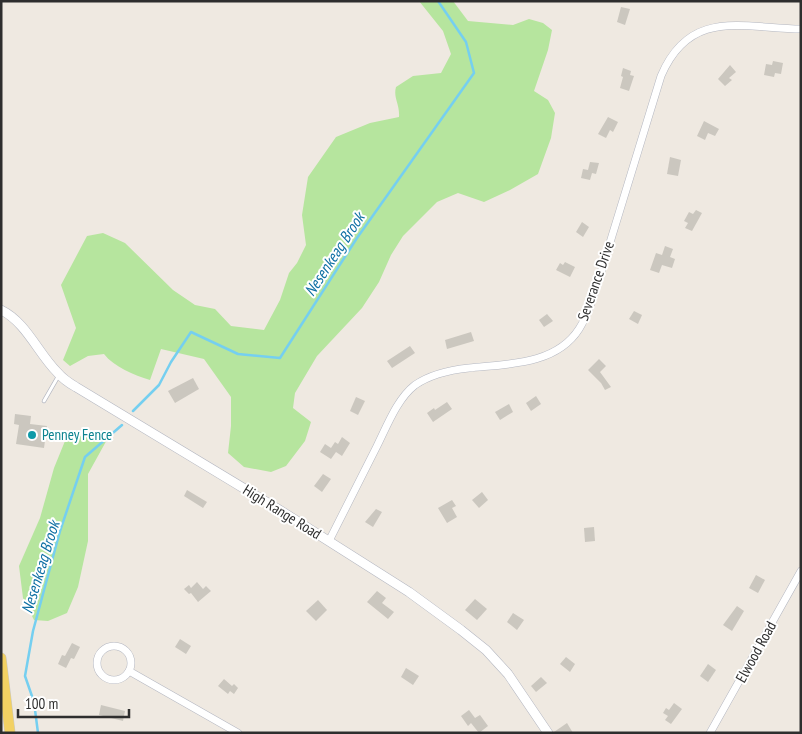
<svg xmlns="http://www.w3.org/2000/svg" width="802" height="734" font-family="'PT Sans Narrow',sans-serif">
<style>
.green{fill:#b6e59e}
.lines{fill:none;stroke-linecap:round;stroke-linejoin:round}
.stream{stroke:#75cff0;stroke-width:2.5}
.building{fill:#cbc7bf}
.service-casing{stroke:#b4b7c1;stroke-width:4.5}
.minor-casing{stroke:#b4b7c1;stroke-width:8}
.tertiary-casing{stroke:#b4b7c1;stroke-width:10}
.primary-casing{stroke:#c9c9c9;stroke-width:11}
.service{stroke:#fff;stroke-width:3}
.minor{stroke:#fff;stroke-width:7}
.tertiary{stroke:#fff;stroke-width:9}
.primary{stroke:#f2d163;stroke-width:10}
.culture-dot{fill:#0f9aa8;stroke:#fff;stroke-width:2}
.labels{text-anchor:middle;stroke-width:4;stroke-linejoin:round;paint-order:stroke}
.street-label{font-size:15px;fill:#2e2e2e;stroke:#fff}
.culture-label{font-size:15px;fill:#0d838f;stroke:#fff;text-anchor:start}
.water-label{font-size:16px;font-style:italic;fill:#0d6fa3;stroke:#fff}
</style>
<rect width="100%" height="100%" fill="#efe9e1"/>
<g class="green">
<path d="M419 1H453L468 21 513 25 529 19 543 23 552 30 548 50 534 91 548 100 555 113 551 138 538 174 510 190 484 202 458 193 437 202 403 236 391 255 379 282 362 308 317 356 295 393 293 408 311 422 305 441 286 466 271 472 244 467 228 453 231 426V397L204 359 161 349 150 380C134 375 114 367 104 354L88 356 70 366 63 360 76 328 61 285 87 236 103 233 125 243 173 290 195 305 215 309 231 326 264 330 280 300 289 273 297 263 306 245 302 215 308 177 336 137 370 123 399 117C400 104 393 98 396 87L413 76 441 73 451 54 443 31Z"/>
<path d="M74 436H109L88 474V541L78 587 67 613 48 621 34 620 23 598 19 566 40 518 54 468 65 441Z"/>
</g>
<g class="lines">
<g class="stream">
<path d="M133 411 159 385 171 362 191 332 238 354 280 358 357 238 474 73 466 42 438 1"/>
<path d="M38 733 34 702 25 676 33 631 60 531 85 457 122 425"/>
</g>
</g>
<g class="building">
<path d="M621 7 630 9 625 25 617 22Z"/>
<path d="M773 61 783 63 781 74 775 73 774 77 764 75 766 64 772 65Z"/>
<path d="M730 65 736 72 729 78 732 80 725 86 718 79Z"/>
<path d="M623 68 631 71 630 75 634 76 629 91 620 88 623 77 621 76Z"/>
<path d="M608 117 618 122 613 132 610 130 606 138 598 134Z"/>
<path d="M704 121 719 129 715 136 708 133 705 140 697 136Z"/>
<path d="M670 157 681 160 678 176 667 174Z"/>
<path d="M590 162 599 163 596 174 592 173 590 180 581 178 583 169 588 170Z"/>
<path d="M696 210 702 213 692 231 685 228 688 223 684 221 689 212 693 214Z"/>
<path d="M582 222 589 227 583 237 576 232Z"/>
<path d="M665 246 673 249 670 257 675 259 672 268 662 265 659 273 650 270 656 253 662 255Z"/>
<path d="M565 262 575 267 570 277 556 270 560 263 563 265Z"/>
<path d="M634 311 642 315 638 324 629 319Z"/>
<path d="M547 314 553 321 544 327 539 320Z"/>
<path d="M471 332 474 341 447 349 445 340Z"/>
<path d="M410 346 415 353 392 368 387 361Z"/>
<path d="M599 359 606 366 600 372 611 387 605 390 601 383 588 370Z"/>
<path d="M193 378 199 389 175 403 168 391Z"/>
<path d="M536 396 541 404 531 411 526 403Z"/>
<path d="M356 397 365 401 358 415 350 411Z"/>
<path d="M447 402 452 409 433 422 427 413 434 408 435 410Z"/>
<path d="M509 404 513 412 500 420 495 412Z"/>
<path d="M15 414 31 416 30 424 47 426 44 448 16 444 19 425 14 424Z"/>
<path d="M342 437 350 443 342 456 336 452 331 459 320 452 325 444 331 448 335 442 338 444Z"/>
<path d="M323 474 331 479 322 492 314 486Z"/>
<path d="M187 490 207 502 203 508 184 496Z"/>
<path d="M482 492 488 500 479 508 472 500Z"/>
<path d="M452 500 456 506 452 508 457 517 447 523 438 508Z"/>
<path d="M376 509 382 512 373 527 365 522Z"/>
<path d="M594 527 595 541 585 542 584 528Z"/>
<path d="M756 575 765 580 758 593 749 588Z"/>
<path d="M197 582 203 589 206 586 211 591 198 602 191 593 189 594 184 589 189 585 191 588Z"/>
<path d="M377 591 386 598 382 603 394 612 388 619 367 602Z"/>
<path d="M475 599 487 609 477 620 465 610Z"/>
<path d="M318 600 327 610 316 621 306 611Z"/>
<path d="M737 606 744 611 732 631 723 625Z"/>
<path d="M513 613 524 620 517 630 507 622Z"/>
<path d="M180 639 191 646 186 654 175 647Z"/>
<path d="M72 643 80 647 74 659 71 658 66 668 58 664 62 655 65 656Z"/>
<path d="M566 657 575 664 570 672 560 664Z"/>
<path d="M708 664 716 670 708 682 700 676Z"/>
<path d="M406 668 419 676 413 685 401 677Z"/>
<path d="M541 677 547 683 536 692 531 686Z"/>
<path d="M224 679 232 686 234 684 238 688 234 694 230 691 228 694 218 686Z"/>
<path d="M674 703 682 709 671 724 665 720 668 716 663 713 666 708 669 710Z"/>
<path d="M101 705 125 711 123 721 99 715Z"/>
<path d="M469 710 475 718 480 715 488 726 479 733 471 723 468 726 461 716Z"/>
<path d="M567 723 573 733H554V732Z"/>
</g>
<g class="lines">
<defs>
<path id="service" d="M44 401 59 375"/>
<g id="minor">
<path d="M329 541C345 509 361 478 377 446 387 426 397 399 415 385 431 374 450 370 469 368 507 364 556 365 579 329 585 320 589 309 593 298L661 76C690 8 742 28 801 29"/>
<circle cx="114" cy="663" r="17"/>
<path d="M129 671 238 733"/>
<path d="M710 733 801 571"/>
</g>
<path id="tertiary" d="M1 310C26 322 38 353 57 372 62 378 69 383 76 387L278 509 409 592 461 630 486 650 508 674 548 733"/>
<path id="primary" d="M1 658 10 733"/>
</defs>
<use href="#service" class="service-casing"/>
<use href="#minor" class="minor-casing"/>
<use href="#tertiary" class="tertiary-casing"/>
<use href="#primary" class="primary-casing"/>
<use href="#service" class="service"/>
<use href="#minor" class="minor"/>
<use href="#tertiary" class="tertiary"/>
<use href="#primary" class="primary"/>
</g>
<circle class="culture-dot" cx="32" cy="435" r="5"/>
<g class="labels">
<g class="street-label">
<text transform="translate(596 281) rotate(-71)" y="5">Severance Drive</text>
<text transform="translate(282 512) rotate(32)" y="5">High Range Road</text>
<text transform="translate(756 652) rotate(-61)" y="5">Elwood Road</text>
</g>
<g class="culture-label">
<text x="42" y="440">Penney Fence</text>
</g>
<g class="water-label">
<text transform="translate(334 254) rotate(-57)" y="6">Nesenkeag Brook</text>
<text transform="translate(40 567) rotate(-73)" y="6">Nesenkeag Brook</text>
</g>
</g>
<rect width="802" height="734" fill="none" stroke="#2e2e2e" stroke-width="5"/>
<path d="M18 709v8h111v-8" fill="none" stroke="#2e2e2e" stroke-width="2.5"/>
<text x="25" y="709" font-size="15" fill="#2e2e2e" stroke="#ffffff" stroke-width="4" paint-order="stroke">100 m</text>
</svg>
